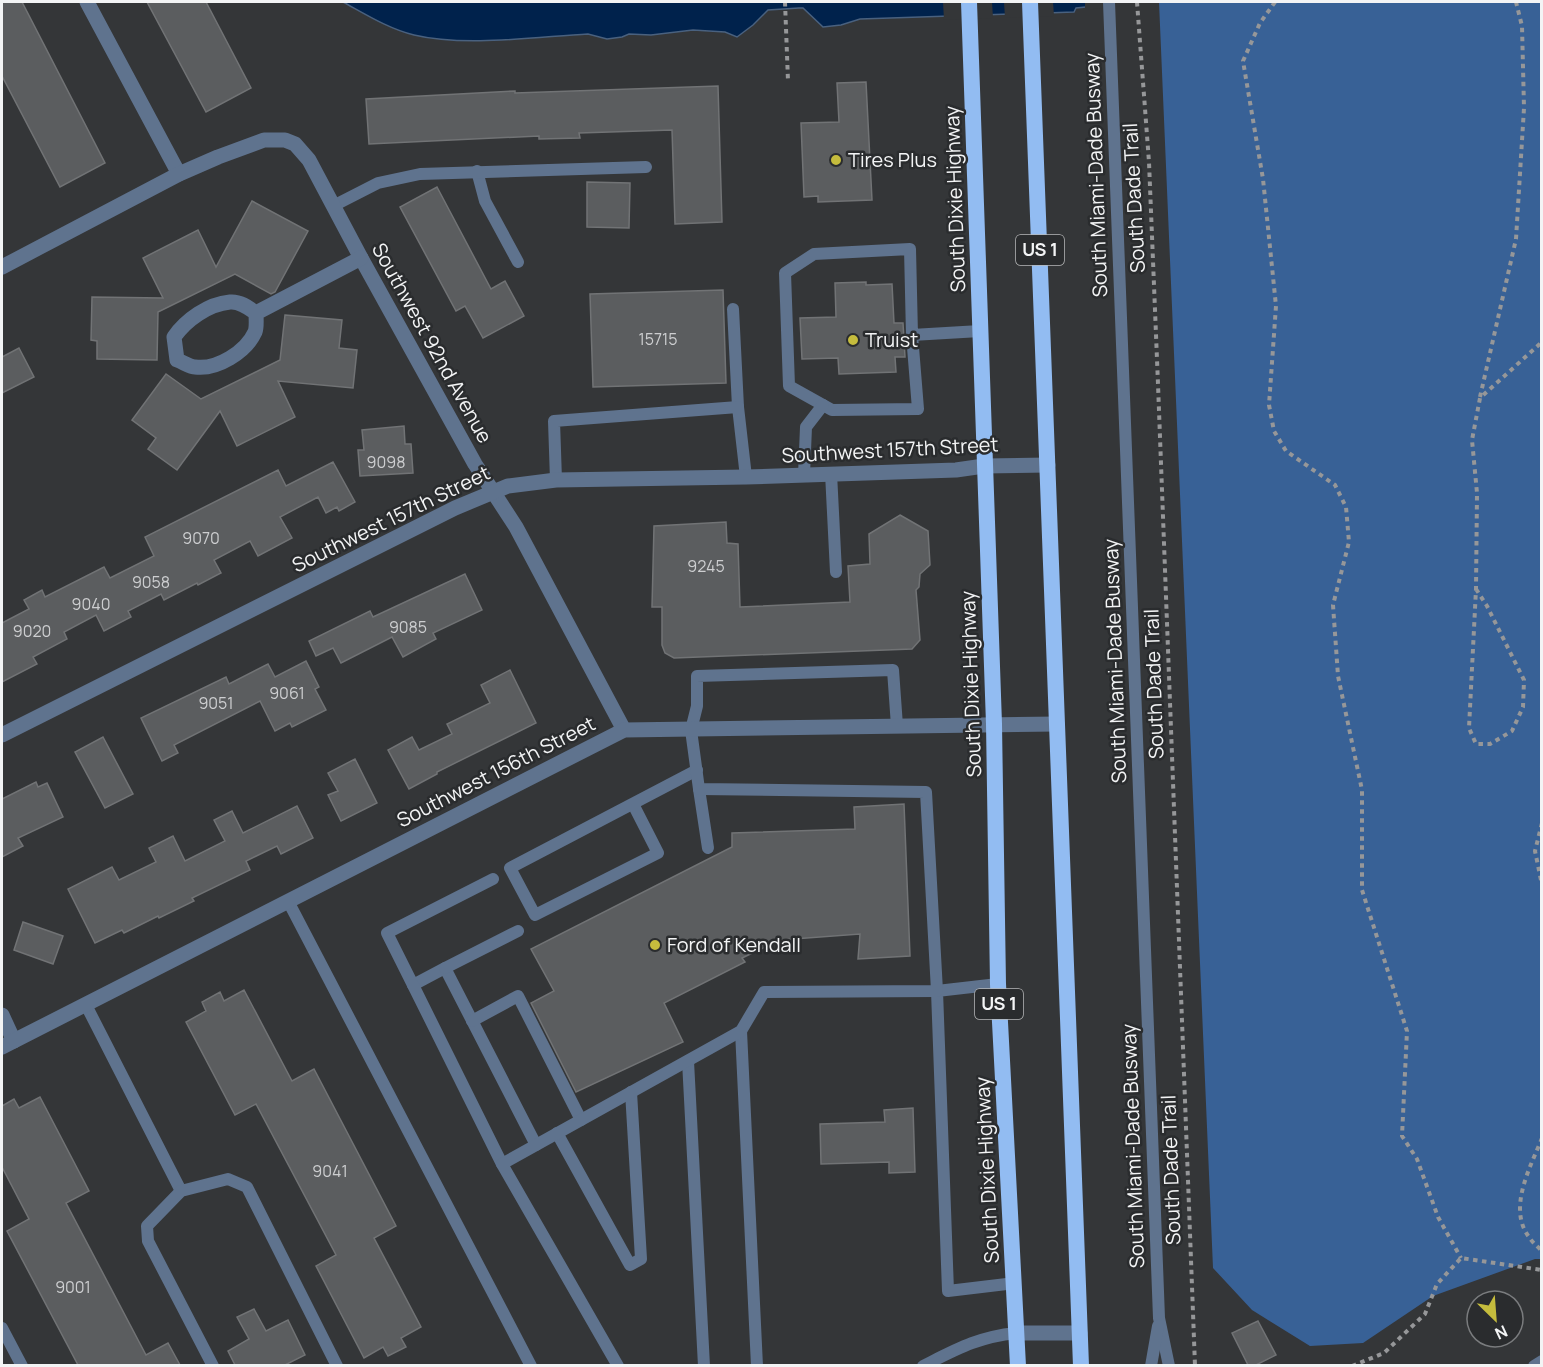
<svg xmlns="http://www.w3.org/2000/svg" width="1543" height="1367" font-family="Manrope,sans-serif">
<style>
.green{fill:#386196}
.water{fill:#00224c;stroke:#49617f;stroke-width:1.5}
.pier{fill:#343638}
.building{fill:#5b5d5f;stroke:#717375;stroke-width:1.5}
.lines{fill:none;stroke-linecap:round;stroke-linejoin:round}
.path{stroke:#969799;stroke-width:4;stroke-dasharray:4.5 4.5;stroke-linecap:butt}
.service{stroke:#5f738e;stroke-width:12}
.minor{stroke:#5f738e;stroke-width:15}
.trunk{stroke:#92bcf2;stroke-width:16}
.poi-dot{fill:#c5bc3d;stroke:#2a2c2e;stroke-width:2}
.labels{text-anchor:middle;stroke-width:5;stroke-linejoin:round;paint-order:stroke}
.number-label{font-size:16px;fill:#cdced0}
.shield{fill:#2a2c2e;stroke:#b7b8b9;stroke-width:1.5}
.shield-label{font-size:18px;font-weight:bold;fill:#f3f4f5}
.poi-label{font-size:20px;fill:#f3f4f5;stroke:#2a2c2e;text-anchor:start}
.street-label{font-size:20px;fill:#f3f4f5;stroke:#2a2c2e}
</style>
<rect width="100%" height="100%" fill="#343638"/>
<path class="green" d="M1159 2H1541V1259H1535L1433 1296 1363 1343 1310 1346 1252 1310 1213 1268Z"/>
<path class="water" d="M343 2H1137L1076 8 1074 12 860 19 841 25 823 27 803 8H799L768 10 753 25 737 37 725 32 693 30 651 35 629 34 622 37 607 39 588 34C535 37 464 47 414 35 389 29 365 14 343 2Z"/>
<g class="pier">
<path d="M943 2H992L993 18 944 20Z"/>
<path d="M1004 2H1053L1054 16 1005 18Z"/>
<path d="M1085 2H1140L1137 4 1085 10Z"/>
</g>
<g class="building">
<path d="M2 2H22L105 163 60 187 2 76Z"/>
<path d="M147 2H206L251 88 206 112Z"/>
<path d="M866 82 872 200 818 202V196L804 197 801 123 839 122 837 83Z"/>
<path d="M718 86 722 222 675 224 672 130 579 133 580 138 539 139V136L369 144 366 99 515 91V93Z"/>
<path d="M587 182 630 183 629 228 587 227Z"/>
<path d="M437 187 491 289 505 281 524 316 483 338 465 306 456 311 400 207Z"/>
<path d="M252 201 308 231 275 292 271 294 235 274 158 312 157 360 97 359V341L91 340 92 297 163 298 143 258 198 230 216 267Z"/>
<path d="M866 282V285L892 284 894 323H903L905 357H895L896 372 839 374 838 358 802 359 800 318 836 317 835 283Z"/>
<path d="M723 290 726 383 593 387 590 294Z"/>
<path d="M285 315 342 320 339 348 357 350 353 388 278 381 295 417 237 446 220 411 177 470 148 449 156 438 132 420 166 374 201 399 280 360Z"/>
<path d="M19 348 34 377 2 393V357Z"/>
<path d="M404 426 405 444H411L413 473 360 476 358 450H364L362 430Z"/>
<path d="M333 462 355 502 339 511 337 507 326 513 318 497 280 517 292 538 258 556 250 541 214 560 221 573 198 585 197 583 164 600 161 594 128 611 131 617 104 631 96 615 64 632 67 639 33 657 37 664 2 682V623L29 609 24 600 42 590 45 597 104 567 110 578 154 556 145 537 278 470 286 486Z"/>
<path d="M900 515 928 531 930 565 920 574 919 587 916 590 920 640 912 649 674 658 665 653 662 645V607H652L654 526 726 522 727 543 738 544 740 607 850 602 848 566 870 564 869 534Z"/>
<path d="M465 574 482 610 433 633 436 639 403 657 392 637 341 663 333 648 316 656 309 641 370 611 373 617Z"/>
<path d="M306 661 319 687 315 689 326 710 292 727 290 723 275 731 260 701 174 745 178 753 162 761 141 718 226 677 229 684 268 664 275 677Z"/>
<path d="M510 670 536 723 437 772V774L409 789 388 750 412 737 419 750 452 734 447 724 490 703 481 685Z"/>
<path d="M103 737 133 794 105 808 75 752Z"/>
<path d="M355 759 377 803 341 821 328 795 338 791 328 773Z"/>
<path d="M36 782 38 787 47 783 63 817 18 838 23 846 2 857V799Z"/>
<path d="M904 804 910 956 858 959 860 934 780 940 742 958 745 962 664 1003 683 1042 576 1092 531 1003 554 991 531 949 732 847V833L855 829 854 807Z"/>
<path d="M297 806 313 838 281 854 277 846 246 861 250 870 192 898 194 901 159 918 158 916 124 933 122 930 95 943 68 889 112 867 119 880 156 862 149 848 173 836 185 861 225 841 214 820 232 811 243 833Z"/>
<path d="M23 922 63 936 53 964 14 950Z"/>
<path d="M244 990 292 1081 314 1069 396 1226 374 1238 421 1327 401 1338 406 1347 388 1356 383 1347 364 1358 316 1266 336 1255 256 1104 235 1115 186 1022 206 1011 202 1002 220 992 224 1001Z"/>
<path d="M40 1097 89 1191 66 1203 146 1355 168 1343 180 1365H78L7 1231 29 1219 2 1167V1106L14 1099 19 1108Z"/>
<path d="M913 1108 915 1172 889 1173V1162L821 1164 820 1124 885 1122 884 1110Z"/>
<path d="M254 1309 266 1331 288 1320 305 1355 285 1365H235L228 1351 249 1339 237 1317Z"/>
<path d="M1258 1321 1276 1355 1256 1365H1248L1232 1333Z"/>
</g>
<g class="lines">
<g class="path">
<path d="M785 2 788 81"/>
<path d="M1137 2 1149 162 1158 384 1195 1366"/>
<path d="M1275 2 1260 23 1243 61 1263 179 1276 306 1269 405 1274 431 1286 451 1335 485 1346 507 1349 542 1333 605 1338 676 1362 790V890L1407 1031 1402 1136 1417 1159 1438 1217 1461 1258"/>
<path d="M1480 397 1516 239 1524 108 1522 26 1516 2"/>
<path d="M1476 589 1487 606 1524 680 1523 707 1512 731 1490 744H1476L1469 728 1476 589 1477 493 1472 440 1480 398 1542 342"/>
<path d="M1542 823 1535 851 1542 885"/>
<path d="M1542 1138C1531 1166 1507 1208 1529 1237 1532 1242 1537 1246 1542 1251"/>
<path d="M1352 1366 1384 1353 1425 1314 1437 1284 1461 1258 1542 1270"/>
</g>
<g class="service">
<path d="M1109 2 1159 1318 1169 1366"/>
<path d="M477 171 485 201 518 262"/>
<path d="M333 206 378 183 420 174 646 167"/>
<path d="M733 309 738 407"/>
<path d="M912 335 918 409 832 410 789 386 785 273 814 254 910 249 912 335 980 331"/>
<path d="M831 473 836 572"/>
<path d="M804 475 806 427 823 405"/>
<path d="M556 480 554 421 738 407 746 477"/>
<path d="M699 789 708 848"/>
<path d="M633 804 658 853 535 915 510 868 697 770"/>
<path d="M493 879 387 933 413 985 445 968 536 1145"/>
<path d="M288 901 531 1366"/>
<path d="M445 968 518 931"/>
<path d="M998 984 937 991 948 1291 1015 1283"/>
<path d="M413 985 502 1164"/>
<path d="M86 1005 181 1191"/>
<path d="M472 1021 518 996 581 1120"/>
<path d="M741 1031 757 1366"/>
<path d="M688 1061 704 1366"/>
<path d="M557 1133 630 1265 641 1259 631 1092"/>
<path d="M2 1328 22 1366"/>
<path d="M213 1366 148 1241 147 1226 181 1191 228 1179 247 1187 337 1366"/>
<path d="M618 1366 502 1164 741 1031 764 992 937 991 926 792 699 789 691 730 697 706V676L893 670 897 726"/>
<path d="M923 1366C957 1349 978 1337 1016 1333"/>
<path d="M1151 1366 1158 1326"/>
<path d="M1534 1366 1542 1361"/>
</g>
<g class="minor">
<path d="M87 2 179 174"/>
<path d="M2 267 179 174 218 157 264 140H285L295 144 309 160 361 258 475 464 516 527 624 730"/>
<path d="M256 313C249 308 240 301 230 302 208 304 186 320 174 337L177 360C183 362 190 367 195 367 217 370 246 352 255 332 257 327 256 319 256 313L361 258"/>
<path d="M2 735 455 508 508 486 556 480 746 477 956 470 984 466 1048 465"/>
<path d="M2 1015 14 1041"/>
<path d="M2 1047 624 730 1057 724"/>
<path d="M1016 1333H1080"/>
</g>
<g class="trunk">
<path d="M969 2 994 724 998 984 1018 1366"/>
<path d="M1030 2 1081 1366"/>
</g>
</g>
<g class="poi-dot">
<circle cx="836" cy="160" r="6"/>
<circle cx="853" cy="340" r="6"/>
<circle cx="655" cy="945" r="6"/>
</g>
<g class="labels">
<g class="number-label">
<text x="658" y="345">15715</text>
<text x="386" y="468">9098</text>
<text x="201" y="544">9070</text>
<text x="706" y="572">9245</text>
<text x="151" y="588">9058</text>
<text x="91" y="610">9040</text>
<text x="408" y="633">9085</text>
<text x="32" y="637">9020</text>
<text x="287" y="699">9061</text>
<text x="216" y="709">9051</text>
<text x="330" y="1177">9041</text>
<text x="73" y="1293">9001</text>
</g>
<g class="shield">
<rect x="1016" y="235" width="48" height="30" rx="4.5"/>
<rect x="975" y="989" width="48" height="30" rx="4.5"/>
</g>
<g class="shield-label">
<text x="1040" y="256">US 1</text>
<text x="999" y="1010">US 1</text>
</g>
<g class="poi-label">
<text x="848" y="167">Tires Plus</text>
<text x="865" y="347">Truist</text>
<text x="667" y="952">Ford of Kendall</text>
</g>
<g class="street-label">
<text transform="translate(1096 175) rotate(-92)" y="7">South Miami-Dade Busway</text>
<text transform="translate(1134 198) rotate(-93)" y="7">South Dade Trail</text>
<text transform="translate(955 199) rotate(-92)" y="7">South Dixie Highway</text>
<text transform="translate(432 343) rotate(61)" y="7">Southwest 92nd Avenue</text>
<text transform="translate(890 450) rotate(-3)" y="7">Southwest 157th Street</text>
<text transform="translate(391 519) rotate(-26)" y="7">Southwest 157th Street</text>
<text transform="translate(1115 661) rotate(-92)" y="7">South Miami-Dade Busway</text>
<text transform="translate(971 684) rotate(-92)" y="7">South Dixie Highway</text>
<text transform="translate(1154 684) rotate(-92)" y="7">South Dade Trail</text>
<text transform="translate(496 772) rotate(-27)" y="7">Southwest 156th Street</text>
<text transform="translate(1133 1146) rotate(-92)" y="7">South Miami-Dade Busway</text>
<text transform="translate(987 1170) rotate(-93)" y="7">South Dixie Highway</text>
<text transform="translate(1171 1170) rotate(-92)" y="7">South Dade Trail</text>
</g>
</g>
<rect width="1543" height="1367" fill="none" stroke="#f3f4f5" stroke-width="6"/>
<g transform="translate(1495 1319) rotate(155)"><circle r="28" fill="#2a2c2e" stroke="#7a7c7e" stroke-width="1.5"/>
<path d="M0-4.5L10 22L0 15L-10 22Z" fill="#c5bc3d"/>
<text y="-9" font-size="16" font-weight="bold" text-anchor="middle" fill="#f3f4f5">N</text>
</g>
</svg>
